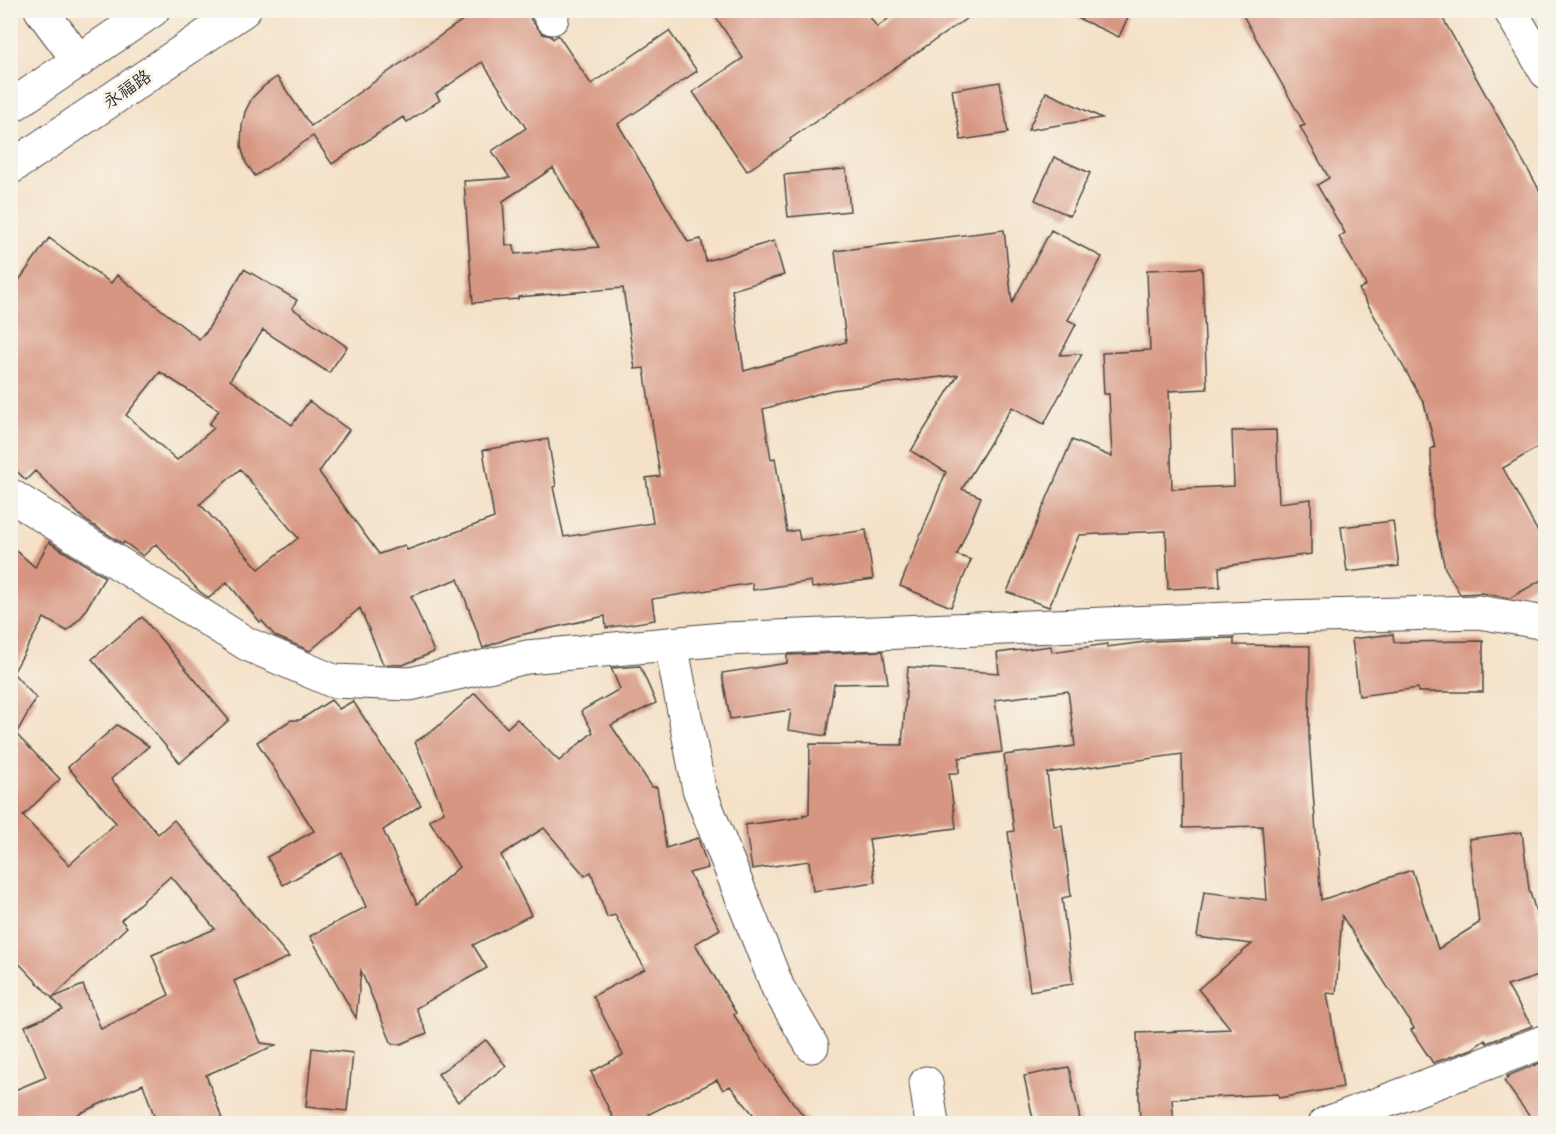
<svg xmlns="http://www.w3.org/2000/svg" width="1556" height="1134" font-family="Mynerve,'LXGW WenKai TC',sans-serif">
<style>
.building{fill:#d79682;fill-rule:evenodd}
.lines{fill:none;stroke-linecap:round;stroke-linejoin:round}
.minor-casing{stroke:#494642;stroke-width:35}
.minor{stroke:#fff;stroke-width:33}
.labels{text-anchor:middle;stroke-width:6;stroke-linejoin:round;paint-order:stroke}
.street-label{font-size:18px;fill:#2b2b2b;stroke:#f7f3e8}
</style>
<rect width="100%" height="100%" fill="#f7f3e8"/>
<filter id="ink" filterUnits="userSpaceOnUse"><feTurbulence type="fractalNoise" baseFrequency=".0167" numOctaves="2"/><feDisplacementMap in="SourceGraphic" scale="12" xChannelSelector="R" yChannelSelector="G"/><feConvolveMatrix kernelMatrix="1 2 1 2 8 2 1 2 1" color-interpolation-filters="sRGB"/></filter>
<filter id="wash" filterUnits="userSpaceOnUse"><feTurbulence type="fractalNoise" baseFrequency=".008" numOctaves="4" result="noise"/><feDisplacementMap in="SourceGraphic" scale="24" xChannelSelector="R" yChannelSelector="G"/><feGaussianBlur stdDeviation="1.35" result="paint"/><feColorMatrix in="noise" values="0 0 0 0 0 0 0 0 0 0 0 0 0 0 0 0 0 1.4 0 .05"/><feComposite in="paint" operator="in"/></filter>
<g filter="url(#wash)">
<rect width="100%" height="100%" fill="#f4e1c7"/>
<g id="blocks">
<g class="building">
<path d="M477 10H528L531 20 543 34 551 36 553 39 558 35 591 84 669 31 697 71 618 124 688 242 701 239 706 261 774 241 784 275 732 290 744 371 846 342 835 251 1004 230 1012 303 1051 230 1102 257 1068 320 1076 324 1060 355 1082 354 1044 424 1012 407 962 489 981 497 957 555 971 560 951 607 900 586 946 472 911 451 958 375 832 390 763 409 771 459 775 458 787 532 798 530 800 540 866 530 873 579 812 588 811 581 753 590 752 583 652 599 655 620 606 628 605 616 512 637 483 648 458 579 411 596 434 652 403 665 383 664 360 608 310 651 275 636 262 621 260 622 227 582 209 598 199 591 156 544 143 556 124 542 123 544 85 520 35 471 26 480 10 465V293L49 238 111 283 117 275 199 339 204 333 205 334 244 269 297 300 292 308 347 347 329 373 263 330 230 380 292 425 309 401 349 430 319 472 379 554 405 545 407 550 494 518 483 450 548 439 556 486 553 487 564 537 653 523 646 478 660 476 644 368 635 369 623 288 518 297V299L473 303 464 181 510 178 492 151 526 128 482 62 436 94 440 100 407 122 403 117 332 164 313 136 255 176 246 163 241 146 242 126 245 112 252 98 264 86 277 77 311 126ZM553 168 599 247 515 254 514 245H506L503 201ZM160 372 219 410 209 424 214 428 177 460 126 415ZM240 469 298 538 259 569 200 504Z"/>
<path d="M711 10H865L877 27 900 10H979L790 139 791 141 747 171 693 92 743 58Z"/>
<path d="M1060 10H1131L1119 37Z"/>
<path d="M1240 10H1438L1545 200V443L1503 468 1545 545V578L1510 598 1481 593 1460 594 1445 568 1433 517 1431 449 1435 447 1424 403 1359 289 1366 285 1339 237 1345 233 1317 185 1329 178 1300 127 1305 125Z"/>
<path d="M1000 82 1008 133 961 140 952 90Z"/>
<path d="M1046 92 1102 118 1028 130Z"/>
<path d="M1054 157 1090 173 1070 216 1035 200Z"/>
<path d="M846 169 850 211 788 217 784 175Z"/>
<path d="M1202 268 1207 389 1169 391 1172 489 1234 486 1232 431 1276 430 1279 503 1311 499V554L1219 567 1220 587 1168 589 1166 531 1079 535 1049 607 1007 592 1072 440 1112 457 1109 394H1104L1102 353 1150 350 1147 270Z"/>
<path d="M1393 521 1399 566 1347 572 1341 527Z"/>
<path d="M49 542 105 577 82 616 67 631 44 618 13 673 36 698 16 734 60 779 23 816 69 865 116 823 68 767 117 725 149 746 111 779 158 834 174 820 289 957 234 981 261 1043 276 1045 206 1075 224 1124H157L143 1084 57 1124H10V1092L46 1077 25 1026 63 1010 52 998 83 985 101 1029 169 995 152 955 215 929 171 876 121 920 127 927 52 998 10 954V545L35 567Z"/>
<path d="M142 617 229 720 180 763 92 659Z"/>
<path d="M1393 634 1394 642 1483 641V692H1418V688L1359 696 1352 639Z"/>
<path d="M1234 638V645L1310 646 1309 738 1321 900 1412 870 1438 949 1479 923 1469 839 1522 832 1529 889 1545 941V974L1507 986 1532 1026 1487 1043 1485 1040 1472 1049 1433 1063 1411 1030 1414 1028 1342 916 1336 994 1327 993 1343 1087 1279 1098 1278 1094 1172 1099 1174 1124H1140L1137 1033 1231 1029 1198 989 1252 944 1197 937 1204 892 1267 900 1262 826 1183 828 1182 754 1047 773 1054 826 1062 825 1071 896 1062 898 1073 984 1030 991 1008 832 1014 831 1004 755 1075 746 1068 691 995 700 1002 752 959 758V773H949L956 828 869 839 875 882 813 891 809 861 752 869 745 825 803 817V815L809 814 810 744 902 745 908 667 999 673 997 653 1051 646 1052 652 1107 644V647L1153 641Z"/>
<path d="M883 651 888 683 834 684 826 736 788 730 791 710 730 719 722 673 787 663V655Z"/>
<path d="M640 666 656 703 611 725 652 787H657L666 848 698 838 708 868 689 873 720 929 695 944 736 1013 734 1015 777 1082 810 1124H761L730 1086 723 1090 717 1080 649 1114 654 1124H616L591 1072 623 1055 593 996 645 969 615 915 607 917 591 872 585 876 544 828 501 855 531 915 473 945 487 968 416 1008 427 1033 401 1044H392L361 971 356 1018 310 936 366 907 342 853 283 885 267 857 314 831 257 742 291 720H300L331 700 339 709 353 701 421 805 383 830 417 904 459 867 429 820 444 812 415 742 435 729 475 693 507 728 517 719 559 761 593 732 581 711 620 689 611 668Z"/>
<path d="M486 1040 506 1066 458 1102 438 1074Z"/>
<path d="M312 1048 353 1053 347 1111 306 1107Z"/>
<path d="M1545 1061V1124H1535L1504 1081 1509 1077 1507 1076Z"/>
<path d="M1069 1067 1081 1124H1034L1024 1076Z"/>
</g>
</g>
</g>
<g filter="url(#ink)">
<use href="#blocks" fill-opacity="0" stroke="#494642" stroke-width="1.5"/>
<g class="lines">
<defs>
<g id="minor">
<path d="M41 10 79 61"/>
<path d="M547 10 552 18"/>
<path d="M1510 10 1546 72"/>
<path d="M10 107 153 10"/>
<path d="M10 168 244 10"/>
<path d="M10 495 247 644 333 681 410 684 527 657 724 639 1282 617 1478 612 1546 623"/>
<path d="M671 644 699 789 778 988 812 1046"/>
<path d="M926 1083 932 1124"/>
<path d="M1325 1124 1546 1041"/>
</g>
</defs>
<use href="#minor" class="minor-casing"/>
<use href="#minor" class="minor"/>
</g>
</g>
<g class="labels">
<g class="street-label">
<text transform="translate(127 89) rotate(-34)" y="6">永福路</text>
</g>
</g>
<rect width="1556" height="1134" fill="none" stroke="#f7f3e8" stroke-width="36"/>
</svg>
